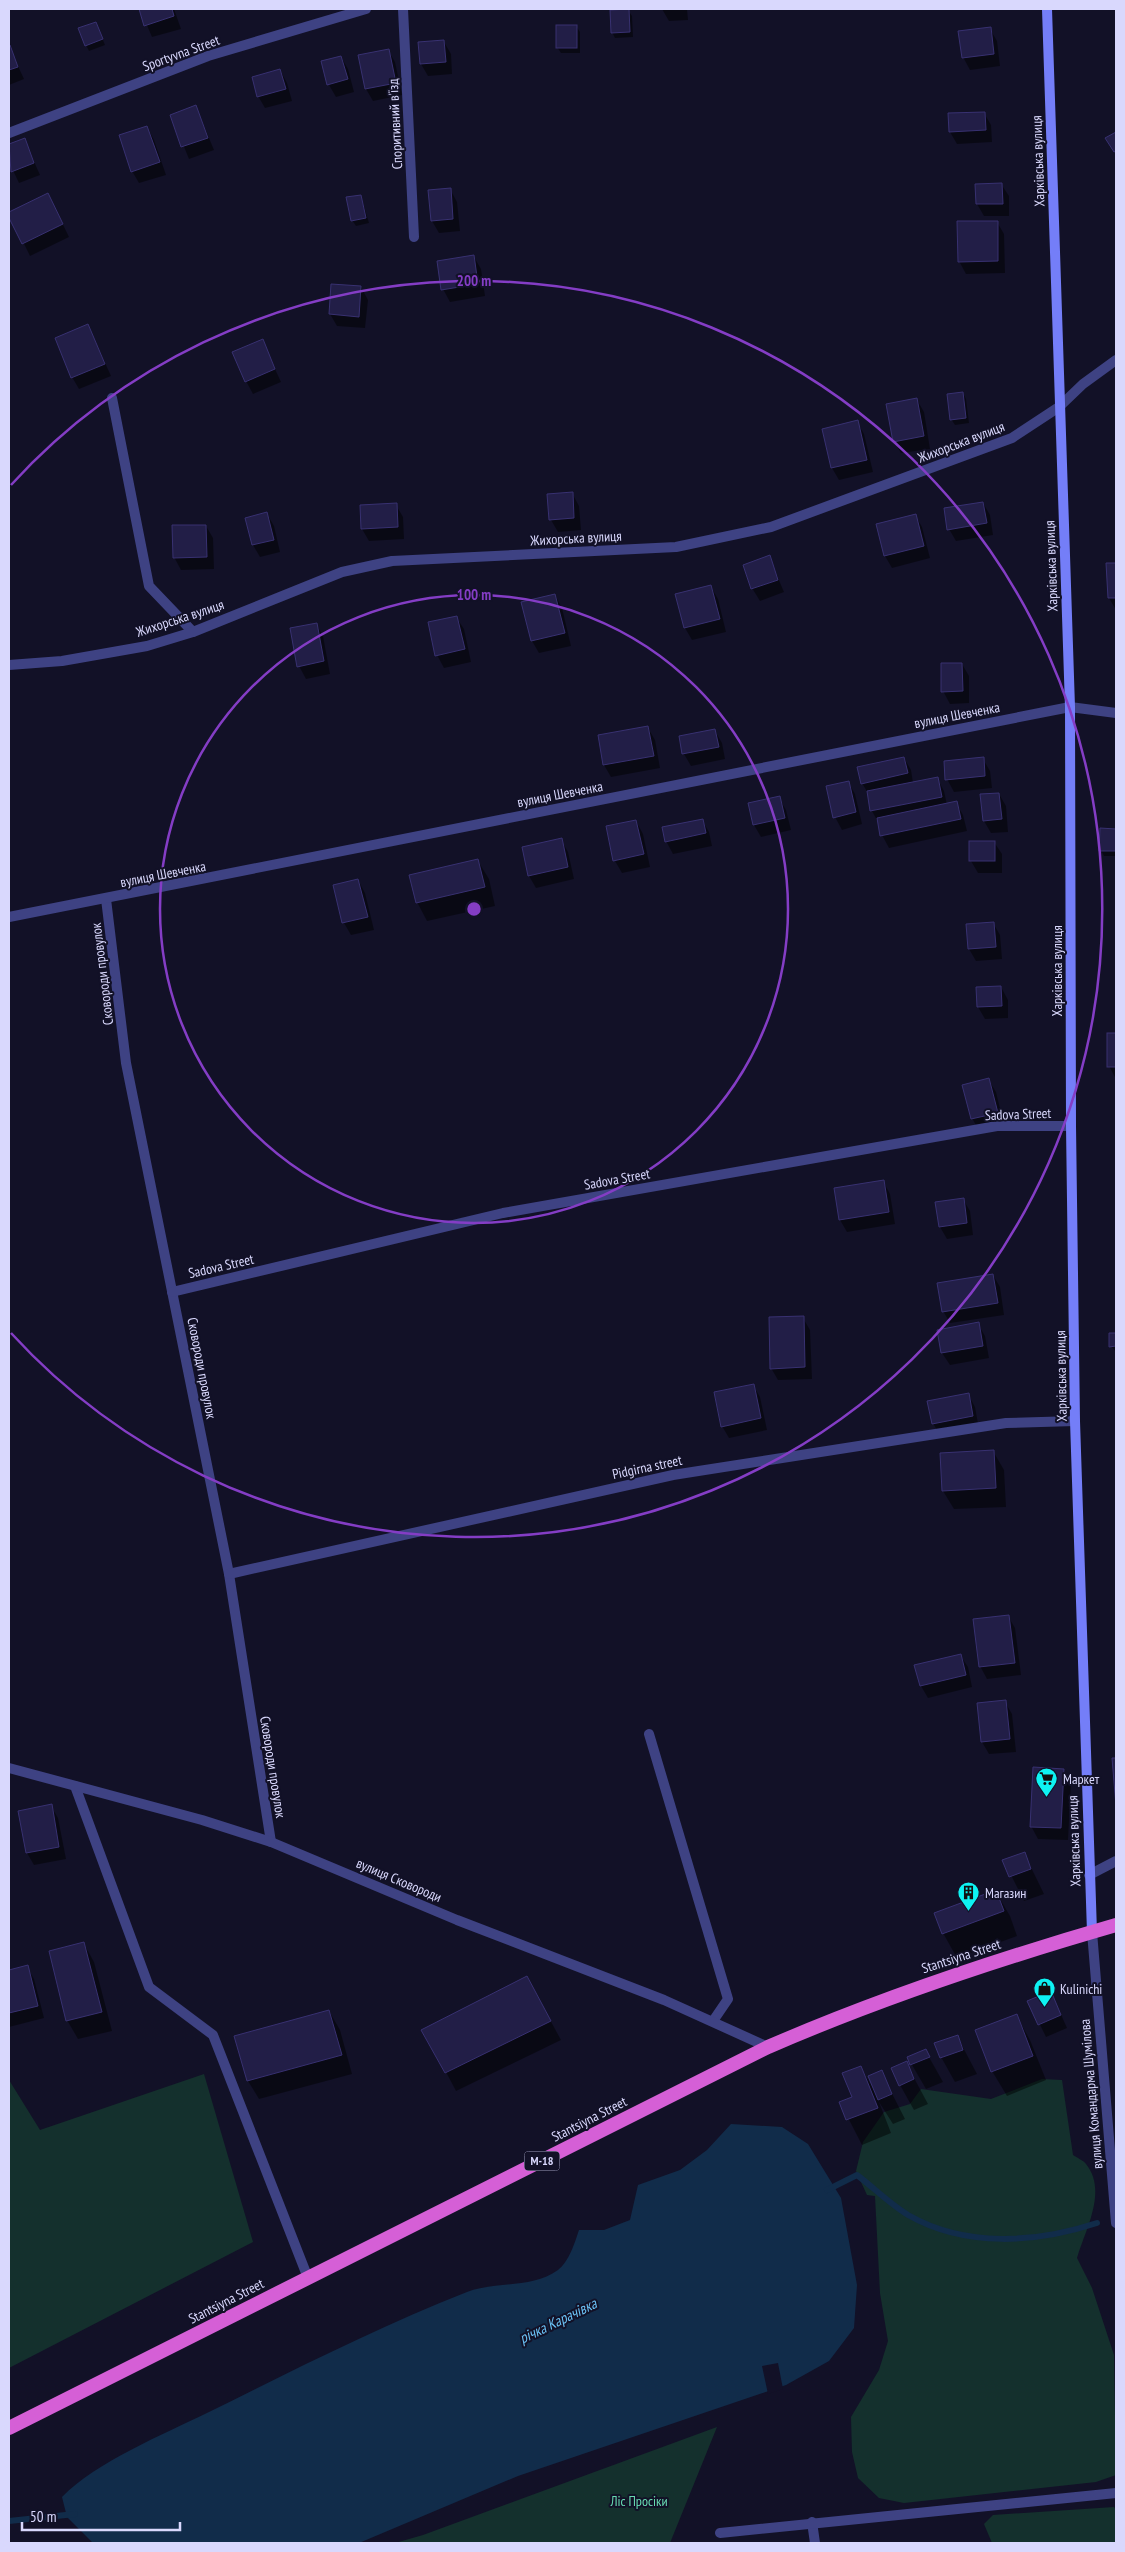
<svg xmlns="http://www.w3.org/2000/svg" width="1125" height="2552" font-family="'PT Sans Narrow',sans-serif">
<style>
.green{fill:#14302d}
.water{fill:#112c4a}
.pier{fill:#121127}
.shadow{fill:#0007}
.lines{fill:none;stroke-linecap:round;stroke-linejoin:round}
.stream{stroke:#112c4a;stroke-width:6}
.building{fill:#221e47;stroke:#383171}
.service{stroke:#3e4283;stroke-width:10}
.minor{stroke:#3e4283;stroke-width:10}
.tertiary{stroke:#3e4283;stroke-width:10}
.secondary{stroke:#747ef8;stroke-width:10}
.trunk{stroke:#d55fd6;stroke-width:14}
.ring{fill:none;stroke:#843dc5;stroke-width:2.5}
.labels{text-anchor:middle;stroke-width:4;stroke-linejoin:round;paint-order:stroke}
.shield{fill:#121127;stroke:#9d9cbd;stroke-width:1}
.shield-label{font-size:12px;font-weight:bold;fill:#d9d8fd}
.street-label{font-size:14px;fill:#d9d8fd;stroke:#121127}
.poi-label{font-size:14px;fill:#d9d8fd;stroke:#121127;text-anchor:start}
.park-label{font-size:14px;fill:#67dbb2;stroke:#121127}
.water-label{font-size:15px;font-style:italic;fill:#6cc4f8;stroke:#121127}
.centre{fill:#843dc5;stroke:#121127;stroke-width:2.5}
.ring-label{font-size:15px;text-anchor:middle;font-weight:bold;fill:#843dc5;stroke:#121127;stroke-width:4;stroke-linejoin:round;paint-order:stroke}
</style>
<rect width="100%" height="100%" fill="#121127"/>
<g class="green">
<path d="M204 2074 253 2242 9 2368V2080L40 2130Z"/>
<path d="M1042 2079 1062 2080 1073 2155C1077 2158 1083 2160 1086 2164 1108 2191 1085 2230 1077 2258L1092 2288 1114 2355 1116 2475 1096 2482 904 2503 879 2498 858 2478 852 2452 851 2417 879 2370 888 2341 880 2293 875 2196 867 2195 856 2171 863 2142 884 2112 910 2104 921 2089 991 2099Z"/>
<path d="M717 2427 670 2543H395L423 2535Z"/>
<path d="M1114 2507 1116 2510V2543H992L984 2524 993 2515Z"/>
</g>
<path class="water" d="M731 2124 782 2127 808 2144 841 2198 857 2285 854 2328 829 2361 786 2385 518 2476 359 2543H93L67 2517 62 2497C96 2462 164 2434 209 2412 294 2370 378 2327 467 2292 495 2281 532 2289 558 2270 569 2262 575 2242 579 2230H604L630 2220 638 2185 680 2170 707 2150Z"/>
<path class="pier" d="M778 2363 783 2389 768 2394 762 2366Z"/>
<g class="shadow">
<path d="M140 9H174L181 29 152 37Z"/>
<path d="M662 9H687L688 20 669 21Z"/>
<path d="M628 10 632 16 633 37 615 38 612 32Z"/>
<path d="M96 23 105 45 89 51 86 45Z"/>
<path d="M576 26 580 32V53H561L557 47Z"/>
<path d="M990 29 997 41 1000 66 970 70 963 57Z"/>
<path d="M444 42 451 54 452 74 428 76 421 64 419 44Z"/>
<path d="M9 47 24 79 9 85Z"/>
<path d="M388 50 395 62 402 95 373 101 366 89Z"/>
<path d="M341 57 348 69 354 92 336 97 329 85Z"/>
<path d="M280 70 287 83 292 101 265 108 258 96Z"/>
<path d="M196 107 214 150 189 159 171 115Z"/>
<path d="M984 113 991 125 992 142 957 144 950 132Z"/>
<path d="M147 127 154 140 166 175 139 183 132 171Z"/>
<path d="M24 139 40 175 19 183 9 162V145Z"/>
<path d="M1001 184 1009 196V216H984L977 204 976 185Z"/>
<path d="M450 189 457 202 460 231 439 233 432 221Z"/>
<path d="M48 194 69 237 30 256 9 213Z"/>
<path d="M361 196 369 223 356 226 352 220Z"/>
<path d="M997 222 1004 234 1005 273 966 274 959 261Z"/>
<path d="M474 257 481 269 485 296 450 302 443 289Z"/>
<path d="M361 287 368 300 365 328 337 326 330 314Z"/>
<path d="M88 325 111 376 79 389 72 377Z"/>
<path d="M262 341 281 382 253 394 246 381Z"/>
<path d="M963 393 966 399 969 423 955 425 951 419Z"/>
<path d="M917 400 924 412 930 449 901 453 894 441Z"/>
<path d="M857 422 864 434 873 472 839 480 832 468 823 430Z"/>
<path d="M572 493 579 506 581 530 558 532 551 520Z"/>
<path d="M983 503 990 515 993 535 956 541 949 529Z"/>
<path d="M396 505 403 517 404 539 369 541 362 529Z"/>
<path d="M267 514 274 526 280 552 260 557 253 545Z"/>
<path d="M915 515 922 527 930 558 892 568 885 556Z"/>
<path d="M206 526 213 538 214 569 181 570 174 557Z"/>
<path d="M769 557 784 592 760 601 752 588Z"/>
<path d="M1107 564H1116V610L1109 598Z"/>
<path d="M711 587 718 599 726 632 692 640 685 628 677 595Z"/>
<path d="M555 595 562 608 571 646 539 653 532 641 523 603Z"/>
<path d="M456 617 464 629 471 662 444 668 437 655Z"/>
<path d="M316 624 323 636 330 674 306 679 299 666Z"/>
<path d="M962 664 969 676V703L950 704 943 691Z"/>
<path d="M648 728 655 740 660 768 611 777 604 765 599 736Z"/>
<path d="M715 731 722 743 725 759 691 766 684 754 680 737Z"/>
<path d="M904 758 911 770 913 783 937 778 944 791 947 805 956 803 963 815 967 831 889 848 882 835 879 824 872 811 869 795 862 783Z"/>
<path d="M983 759 990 771 992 788 954 792 947 779Z"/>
<path d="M848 782 855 794 862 824 842 830 835 817Z"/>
<path d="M999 794 1006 806 1008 832 991 833 984 821Z"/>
<path d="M779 798 786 810 791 830 761 837 754 825Z"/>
<path d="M702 820 709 832 712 846 673 854 666 841Z"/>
<path d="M636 821 643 834 650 867 622 873 615 861Z"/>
<path d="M1101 830H1116V856H1104L1101 850Z"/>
<path d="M561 840 568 852 574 879 536 888 529 876Z"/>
<path d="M994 842 1002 854V873H978L971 861Z"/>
<path d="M478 861 489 879 495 906 427 921 417 902Z"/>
<path d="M358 880 365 893 374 930 351 935 344 923 335 886Z"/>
<path d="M993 923 1000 935 1002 959 976 961 969 949 967 925Z"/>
<path d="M1001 987 1008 1000V1018L985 1019 978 1007Z"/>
<path d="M1109 1034H1116V1079L1109 1066Z"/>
<path d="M988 1079 996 1092 1004 1125 979 1131 972 1118Z"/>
<path d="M883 1181 890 1194 895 1224 847 1232 840 1220Z"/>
<path d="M963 1199 970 1211 973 1235 947 1239 940 1227Z"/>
<path d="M993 1275 1000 1287 1004 1315 950 1323 943 1311Z"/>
<path d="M803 1318 810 1330 812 1379 778 1380 771 1368Z"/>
<path d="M978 1324 985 1336 989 1358 950 1365 942 1353Z"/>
<path d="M1110 1334H1116V1352L1111 1346Z"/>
<path d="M753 1385 760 1397 767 1430 729 1438 722 1426Z"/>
<path d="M968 1394 975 1407 979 1429 940 1436 933 1423Z"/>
<path d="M993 1451 1004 1470 1006 1507 954 1509 943 1491Z"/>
<path d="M1008 1616 1015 1628 1021 1675 987 1679 980 1666Z"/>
<path d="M960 1655 968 1667 972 1687 928 1698 921 1686Z"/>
<path d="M1005 1702 1012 1714 1016 1752 989 1754 982 1742Z"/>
<path d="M1064 1770 1071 1783 1068 1840 1038 1839 1031 1826Z"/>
<path d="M51 1806 58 1818 66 1859 34 1865 27 1853 19 1812Z"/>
<path d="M1024 1853 1044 1894 1024 1901 1004 1861Z"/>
<path d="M996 1892 1010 1916 1017 1936 957 1958 943 1933Z"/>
<path d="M84 1944 94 1962 112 2031 78 2039 67 2020Z"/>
<path d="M27 1967 34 1979 44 2018 9 2027V1971Z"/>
<path d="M1051 1992 1067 2028 1046 2037 1029 2002Z"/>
<path d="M537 1996 561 2040 456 2091 446 2072Z"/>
<path d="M329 2011 340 2030 352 2074 259 2099 248 2081Z"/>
<path d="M1016 2015 1030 2040 1046 2080 1007 2096 992 2071Z"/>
<path d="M957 2036 977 2074 955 2082 941 2057Z"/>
<path d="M925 2050 943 2082 926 2089 908 2058Z"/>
<path d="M906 2063 928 2104 914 2110 900 2085Z"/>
<path d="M861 2068 873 2088 881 2072 905 2119 893 2124 879 2102 891 2133 862 2145 840 2102 853 2097Z"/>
</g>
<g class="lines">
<g class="stream">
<path d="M827 2190 857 2175C874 2188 890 2204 908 2215 966 2248 1036 2243 1097 2223"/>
<path d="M9 2521 75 2514"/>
</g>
</g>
<g class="building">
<path d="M139 9H172L174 16 144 26Z"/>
<path d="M629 9 630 32 611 33 610 10Z"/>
<path d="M96 22 103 39 85 46 78 28Z"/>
<rect x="556" y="25" width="21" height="23"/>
<path d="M991 27 994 54 962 58 958 31Z"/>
<path d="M444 40 446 62 420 64 418 42Z"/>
<path d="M10 45 18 67 9 70V46Z"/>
<path d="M389 49 396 83 365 89 358 55Z"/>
<path d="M341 56 348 79 327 85 321 61Z"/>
<path d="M280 69 286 89 257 97 252 77Z"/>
<path d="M196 105 208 138 181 147 170 115Z"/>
<path d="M985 112 986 130 949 132 948 113Z"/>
<path d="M147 126 160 162 131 172 119 135Z"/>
<path d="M1116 132V151L1114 152 1105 138Z"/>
<path d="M25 138 34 163 11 172 9 144Z"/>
<path d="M1002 183 1003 204H976L975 184Z"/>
<path d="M451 188 453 219 431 221 428 190Z"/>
<path d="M48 193 63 224 22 244 9 218V212Z"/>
<path d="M361 195 366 218 351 221 346 197Z"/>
<path d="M957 221H998V261L958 262Z"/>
<path d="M474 255 478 284 441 290 437 261Z"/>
<path d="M331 284 361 286 359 317 329 314Z"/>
<path d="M88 324 105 364 71 378 55 338Z"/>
<path d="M263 339 275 369 245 382 232 352Z"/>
<path d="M963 392 966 418 950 420 947 394Z"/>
<path d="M917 398 924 436 893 442 886 404Z"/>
<path d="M858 420 867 460 831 468 822 429Z"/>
<path d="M573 492 574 518 549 520 547 494Z"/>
<path d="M983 502 987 523 947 530 944 508Z"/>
<path d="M397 503 398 527 361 529 360 505Z"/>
<path d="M267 512 274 540 252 545 245 518Z"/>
<path d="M916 514 924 546 884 556 876 524Z"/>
<path d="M172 525H206L207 557 173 558Z"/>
<path d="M770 555 778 580 751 589 743 565Z"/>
<path d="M1106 563H1116V598H1108Z"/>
<path d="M711 585 720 619 684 628 675 594Z"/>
<path d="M555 594 565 633 531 641 521 602Z"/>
<path d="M457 616 465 649 435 656 428 622Z"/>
<path d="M317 623 324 661 297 667 290 628Z"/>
<path d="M941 663H962L963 691 941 692Z"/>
<path d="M648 726 654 756 603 765 598 735Z"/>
<path d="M715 729 719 747 682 754 679 736Z"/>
<path d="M904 757 908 773 861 784 857 767Z"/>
<path d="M984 757 985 776 945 780 944 761Z"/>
<path d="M938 777 942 797 870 811 867 791Z"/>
<path d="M849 781 856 812 833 818 826 786Z"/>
<path d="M999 793 1002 819 983 821 980 794Z"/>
<path d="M780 796 785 818 753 825 748 803Z"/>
<path d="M957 801 961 819 880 836 877 818Z"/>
<path d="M703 819 706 833 665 842 662 827Z"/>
<path d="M636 820 644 854 613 861 606 826Z"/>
<path d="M1100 828 1116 829V851H1099Z"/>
<path d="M562 838 568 867 528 876 522 847Z"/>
<rect x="969" y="841" width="26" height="20"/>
<path d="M478 859 485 887 416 903 409 875Z"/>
<path d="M358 879 368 917 342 923 333 885Z"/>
<path d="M994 922 996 947 968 949 966 924Z"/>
<path d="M1001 986 1002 1006 977 1007 976 987Z"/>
<rect x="1107" y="1033" width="9" height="34"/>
<path d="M989 1078 998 1113 971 1119 962 1085Z"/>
<path d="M884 1180 889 1212 839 1220 834 1188Z"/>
<path d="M964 1198 967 1223 939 1227 935 1202Z"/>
<path d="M993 1274 998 1303 942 1312 937 1283Z"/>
<path d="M804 1316 805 1367 770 1369 769 1317Z"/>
<path d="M979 1322 983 1346 941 1353 937 1330Z"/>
<path d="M1109 1333H1116V1346L1109 1347Z"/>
<path d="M754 1384 761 1418 721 1427 714 1392Z"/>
<path d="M969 1393 973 1416 932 1424 927 1401Z"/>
<path d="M994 1450 996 1488 942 1491 940 1453Z"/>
<path d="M1009 1615 1015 1663 979 1667 973 1619Z"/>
<path d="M961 1654 966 1675 920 1686 914 1665Z"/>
<path d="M1006 1700 1010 1739 981 1742 977 1703Z"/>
<path d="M1112 1758H1116V1806Z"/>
<path d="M1033 1767 1064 1769 1061 1828 1030 1827Z"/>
<path d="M52 1804 59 1847 26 1853 18 1811Z"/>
<path d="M1025 1852 1031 1869 1009 1877 1002 1860Z"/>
<path d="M996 1890 1004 1911 942 1934 934 1913Z"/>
<path d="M84 1942 102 2012 66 2021 49 1951Z"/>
<path d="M28 1965 38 2006 9 2013V1970Z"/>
<path d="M527 1976 551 2021 445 2073 421 2030Z"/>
<path d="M1051 1991 1061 2015 1038 2025 1027 2001Z"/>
<path d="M329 2010 342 2055 247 2081 234 2036Z"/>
<path d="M1017 2014 1033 2056 991 2072 975 2030Z"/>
<path d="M958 2035 963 2050 940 2058 934 2043Z"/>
<path d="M926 2049 930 2057 910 2065 907 2057Z"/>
<path d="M907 2061 914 2079 899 2086 891 2068Z"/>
<path d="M861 2066 878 2108 846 2120 839 2102 852 2097 842 2073Z"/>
<path d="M882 2070 892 2094 878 2100 868 2076Z"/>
</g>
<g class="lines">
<g class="service">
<path d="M75 1786 149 1987 213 2035 308 2278"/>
<path d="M812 2522 815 2543"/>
<path d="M720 2533 1116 2493"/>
</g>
<g class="minor">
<path d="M403 9 414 237"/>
<path d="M9 133 208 56 366 9"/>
<path d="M112 398 149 586 193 632"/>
<path d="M9 665 62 661 147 646 193 632 342 572 392 561 676 547 771 527 1012 438 1059 407 1083 384 1116 360"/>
<path d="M106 899 126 1063 229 1574 271 1842"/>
<path d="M9 917 1070 707 1116 713"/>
<path d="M172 1292 503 1213 997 1126H1071"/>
<path d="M229 1574 673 1475 1006 1423 1075 1421"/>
<path d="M649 1734 728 1999 713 2021"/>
<path d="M9 1768 202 1820 271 1842 457 1920 664 2000 768 2047"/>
<path d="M1089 1875 1116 1861"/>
</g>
<path class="tertiary" d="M1092 1932 1116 2223"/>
<path class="secondary" d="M1047 9 1070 707 1071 1126 1075 1421 1092 1932"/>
<path class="trunk" d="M9 2428 768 2047C881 1998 998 1959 1116 1925"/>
</g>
<g class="ring">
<circle cx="474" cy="909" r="314"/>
<path d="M11 485A628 628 0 1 1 11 1333"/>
</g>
<defs>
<symbol id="supermarket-pin" viewBox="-11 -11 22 30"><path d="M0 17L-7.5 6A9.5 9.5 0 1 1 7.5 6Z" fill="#0ef3f3" stroke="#121127"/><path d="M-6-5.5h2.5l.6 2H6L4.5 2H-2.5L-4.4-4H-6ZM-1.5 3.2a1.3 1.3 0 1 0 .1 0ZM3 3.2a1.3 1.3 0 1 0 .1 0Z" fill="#111"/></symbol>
<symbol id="building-pin" viewBox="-11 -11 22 30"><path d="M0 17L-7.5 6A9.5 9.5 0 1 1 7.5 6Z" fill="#0ef3f3" stroke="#121127"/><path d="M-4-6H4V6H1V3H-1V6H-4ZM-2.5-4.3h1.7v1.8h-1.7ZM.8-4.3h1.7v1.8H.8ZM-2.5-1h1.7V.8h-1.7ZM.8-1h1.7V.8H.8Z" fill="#111"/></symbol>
<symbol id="shop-pin" viewBox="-11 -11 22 30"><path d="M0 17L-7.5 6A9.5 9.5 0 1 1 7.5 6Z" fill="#0ef3f3" stroke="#121127"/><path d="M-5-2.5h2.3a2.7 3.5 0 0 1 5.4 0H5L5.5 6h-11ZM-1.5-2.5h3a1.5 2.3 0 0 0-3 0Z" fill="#111"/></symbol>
</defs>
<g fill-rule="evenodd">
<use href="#supermarket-pin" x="1034" y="1766" width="25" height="34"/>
<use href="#building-pin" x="956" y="1880" width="25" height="34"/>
<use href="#shop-pin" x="1032" y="1976" width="25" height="34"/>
</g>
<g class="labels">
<rect class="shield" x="524.5" y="2151.5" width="35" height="19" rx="4"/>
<g class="shield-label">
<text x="542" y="2165">М-18</text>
</g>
<g class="street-label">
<text transform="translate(181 53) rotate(-20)" y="5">Sportyvna Street</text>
<text transform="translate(395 124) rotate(-93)" y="5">Споритивний в'їзд</text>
<text transform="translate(1038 161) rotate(-92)" y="5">Харківська вулиця</text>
<text transform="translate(961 442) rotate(-21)" y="5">Жихорська вулиця</text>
<text transform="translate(576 538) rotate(-3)" y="5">Жихорська вулиця</text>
<text transform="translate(1051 566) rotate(-92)" y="5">Харківська вулиця</text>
<text transform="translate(180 618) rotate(-18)" y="5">Жихорська вулиця</text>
<text transform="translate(957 715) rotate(-11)" y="5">вулиця Шевченка</text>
<text transform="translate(560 794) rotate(-11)" y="5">вулиця Шевченка</text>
<text transform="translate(163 874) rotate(-11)" y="5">вулиця Шевченка</text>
<text transform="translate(1057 971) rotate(-90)" y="5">Харківська вулиця</text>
<text transform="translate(102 974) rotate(-97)" y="5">Сковороди провулок</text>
<text transform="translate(1018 1114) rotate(-2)" y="5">Sadova Street</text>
<text transform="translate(617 1179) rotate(-10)" y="5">Sadova Street</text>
<text transform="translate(221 1266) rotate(-13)" y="5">Sadova Street</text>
<text transform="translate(202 1368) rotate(79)" y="5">Сковороди провулок</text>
<text transform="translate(1061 1376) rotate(-91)" y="5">Харківська вулиця</text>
<text transform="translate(647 1467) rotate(-12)" y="5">Pidgirna street</text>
<text transform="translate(273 1767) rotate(81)" y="5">Сковороди провулок</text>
<text transform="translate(1074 1841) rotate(-92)" y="5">Харківська вулиця</text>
<text transform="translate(399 1880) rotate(23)" y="5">вулиця Сковороди</text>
<text transform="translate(961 1956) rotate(-18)" y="5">Stantsiyna Street</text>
<text transform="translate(1091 2094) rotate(-95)" y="5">вулиця Командарма Шумілова</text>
<text transform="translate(589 2119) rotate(-27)" y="5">Stantsiyna Street</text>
<text transform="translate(226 2301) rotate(-27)" y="5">Stantsiyna Street</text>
</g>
<g class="poi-label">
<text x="1063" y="1784">Маркет</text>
<text x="985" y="1898">Магазин</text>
<text x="1060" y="1994">Kulinichi</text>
</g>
<g class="park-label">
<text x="639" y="2506">Ліс Просіки</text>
</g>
<g class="water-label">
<text transform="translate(558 2321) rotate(-26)" y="5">річка Карачівка</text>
</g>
</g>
<circle cx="474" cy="909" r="8" class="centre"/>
<g class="ring-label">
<text x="474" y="286">200 m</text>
<text x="474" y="600">100 m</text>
</g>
<rect width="1125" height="2552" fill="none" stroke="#d9d8fd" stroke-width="20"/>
<path d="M22 2522v8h158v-8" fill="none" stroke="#d9d8fd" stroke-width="2.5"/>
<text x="30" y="2522" font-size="15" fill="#d9d8fd" stroke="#121127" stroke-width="4" paint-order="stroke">50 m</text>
</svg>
